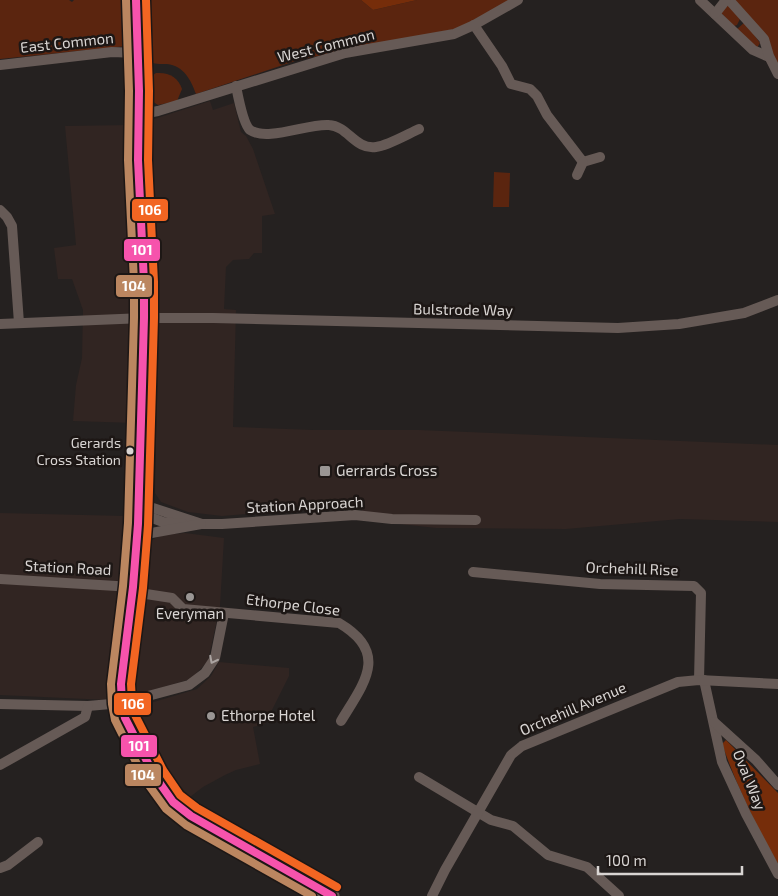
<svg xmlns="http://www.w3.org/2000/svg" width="778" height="896" font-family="'Exo 2',sans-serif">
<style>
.built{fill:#312522}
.green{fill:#5b250f}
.forest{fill:#762d0a}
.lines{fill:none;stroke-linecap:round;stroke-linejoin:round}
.minor{stroke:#665a56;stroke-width:10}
.secondary{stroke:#6a5c57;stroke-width:15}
.bus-1-casing{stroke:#1d1715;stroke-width:11}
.bus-2-casing{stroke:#1d1715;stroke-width:11}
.bus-3-casing{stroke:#1d1715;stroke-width:11}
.bus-1{stroke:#f653ac;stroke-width:8}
.bus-2{stroke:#bb8660;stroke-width:8}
.bus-3{stroke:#f26522;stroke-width:8}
.oneway{stroke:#aba4a1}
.bus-dot{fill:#d9d5d3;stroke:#1d1715;stroke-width:2}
.poi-dot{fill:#9a9694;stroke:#1d1715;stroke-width:2}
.labels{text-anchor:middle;stroke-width:5;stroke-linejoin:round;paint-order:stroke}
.bus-label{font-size:14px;fill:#d9d5d3;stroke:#1d1715;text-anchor:end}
.street-label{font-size:15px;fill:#d9d5d3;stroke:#1d1715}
.poi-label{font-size:15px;fill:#d9d5d3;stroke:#1d1715;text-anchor:start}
.line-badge{stroke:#1d1715;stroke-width:2}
.badge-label{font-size:14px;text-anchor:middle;font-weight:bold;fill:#fff}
</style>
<rect width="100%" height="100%" fill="#252120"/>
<g class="built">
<path d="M210 101 213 110 234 103 241 132 246 136 253 149 275 214 262 216V253H254L249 259 233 260 226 267 224 309 236 310 233 427 313 430H419L778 445V522L680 519 566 529 436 528 364 520 361 507 341 506 222 516 188 512 161 502 155 493 156 424 145 414 135 423 73 421 76 385 82 358 83 310 72 279H58L54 248 76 245 65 126 132 125 137 134 151 120Z"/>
<path d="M0 513 126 516 131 519 132 523 114 676 108 700 0 695Z"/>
<path d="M185 533 224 538 220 606 208 661 191 679 132 696 127 691 145 544 161 535Z"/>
<path d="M219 662 289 668V676L265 724 253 727 260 764 236 770 225 775 203 787 190 797 160 764 138 719 147 704 197 689 211 676Z"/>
</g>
<g class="green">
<path d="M0 0H69L72 2 74 0H129L130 44 127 46 0 59Z"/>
<path d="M141 0H361L373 10 417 0H513L456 29 345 50 295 61 196 94C191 80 184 66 167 64 158 64 152 65 145 58Z"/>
<path d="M735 0H778V65Z"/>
<path d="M728 4 740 19 737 25 734 26 720 12Z"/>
<path d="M745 22 760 43 757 48 737 29Z"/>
<path d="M156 73C169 72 178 77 182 89L177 101 158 105C145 98 144 80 156 73Z"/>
<path d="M494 172 510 173 509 207H493Z"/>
</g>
<g class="forest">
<path d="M361 0H417L373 10Z"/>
<path d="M726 740 778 793V864C755 825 737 786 722 744Z"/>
</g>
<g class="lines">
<g class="minor">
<path d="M700 0 753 50 769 57"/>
<path d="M729 0 764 39 769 56 778 74"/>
<path d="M715 14 726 0"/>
<path d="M474 25 502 66 511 84 530 89 537 96 547 115 583 162 600 157"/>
<path d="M0 65 112 52 137 53"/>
<path d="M236 86C238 96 243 124 250 130 267 142 309 123 329 125 348 126 355 150 376 147 387 146 408 134 419 129"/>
<path d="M137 115 158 111 345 53 454 34 474 25 518 0"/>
<path d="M577 175 583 162"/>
<path d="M0 210 7 217 12 226 19 323"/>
<path d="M0 324 144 318H213L618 328 679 324 744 313 778 300"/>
<path d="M139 507 153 508 202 524H222L355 515 392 519 476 520"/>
<path d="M139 513 163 522 183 524"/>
<path d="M137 538 146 534 201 524"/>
<path d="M473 572 600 584 694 586 701 593 699 680"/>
<path d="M0 579 133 587"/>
<path d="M133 592 172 598 183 609 339 623C390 653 364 683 341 721"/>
<path d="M704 680 722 762 746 814 778 874"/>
<path d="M0 704 88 706 122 703 189 685 205 673 215 658 224 613"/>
<path d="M714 722 756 760 778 785"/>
<path d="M0 765 85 717 88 706"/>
<path d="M419 777 491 820 513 826 548 855 587 867 619 896"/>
<path d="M0 868 8 865 38 842"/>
<path d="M432 896 445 870 511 755 522 746 678 682 699 680 778 684"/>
</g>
<path class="secondary" d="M136 0 139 91 138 160 144 282V318L138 524 133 587 121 684 122 703 125 718 154 775 173 802 191 816 332 896"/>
<defs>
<path id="bus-1" d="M136 0 139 91 138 160 144 282V318L138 524 133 587 121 684 122 703 125 718 154 775 173 802 191 816 332 896"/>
<path id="bus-2" d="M126 0 129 91 128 160 134 282V318L128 523 123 586 111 684 112 704 115 720 145 780 166 809 186 825 312 896"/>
<path id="bus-3" d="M146 0 149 91 148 160 154 282V318L148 525 143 588 131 684 132 702 135 715 163 770 180 795 197 808 337 887"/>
</defs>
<use href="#bus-1" class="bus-1-casing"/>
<use href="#bus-2" class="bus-2-casing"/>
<use href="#bus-3" class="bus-3-casing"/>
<use href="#bus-1" class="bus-1"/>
<use href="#bus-2" class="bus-2"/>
<use href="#bus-3" class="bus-3"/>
</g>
<defs><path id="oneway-chevron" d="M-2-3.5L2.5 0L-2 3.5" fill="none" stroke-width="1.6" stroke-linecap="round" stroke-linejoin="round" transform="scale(1.25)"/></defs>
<use class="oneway" href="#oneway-chevron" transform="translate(213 660) rotate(117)"/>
<circle class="bus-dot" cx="130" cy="451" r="4.5"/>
<g class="poi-dot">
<rect x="319" y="465" width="12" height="12" rx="2.5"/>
<circle cx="190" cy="597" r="5"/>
<circle cx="211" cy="716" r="5"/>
</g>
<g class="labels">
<g class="bus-label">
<text x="121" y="448">Gerards<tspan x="121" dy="17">Cross Station</tspan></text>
</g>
<g class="street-label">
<text transform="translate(67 43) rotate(-6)" y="5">East Common</text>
<text transform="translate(326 46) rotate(-14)" y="5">West Common</text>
<text transform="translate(463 310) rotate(1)" y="5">Bulstrode Way</text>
<text transform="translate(305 505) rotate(-3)" y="5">Station Approach</text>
<text transform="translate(68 568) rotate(3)" y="5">Station Road</text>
<text transform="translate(632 569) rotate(2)" y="5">Orchehill Rise</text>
<text transform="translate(293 605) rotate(7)" y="5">Ethorpe Close</text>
<text transform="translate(573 709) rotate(-23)" y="5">Orchehill Avenue</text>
<text transform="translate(749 780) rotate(68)" y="5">Oval Way</text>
</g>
<g class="poi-label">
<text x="336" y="476">Gerrards Cross</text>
<text x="190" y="619" text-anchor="middle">Everyman</text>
<text x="221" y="721">Ethorpe Hotel</text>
</g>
</g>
<g class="line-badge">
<rect x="131" y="198" width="38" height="24" rx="5" fill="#f26522"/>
<rect x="123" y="238" width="38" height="24" rx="5" fill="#f653ac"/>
<rect x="115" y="274" width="38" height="24" rx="5" fill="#bb8660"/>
<rect x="113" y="692" width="39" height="24" rx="5" fill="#f26522"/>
<rect x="120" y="734" width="38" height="24" rx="5" fill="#f653ac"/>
<rect x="124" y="763" width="38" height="24" rx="5" fill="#bb8660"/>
</g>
<g class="badge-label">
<text x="150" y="215">106</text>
<text x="142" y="255">101</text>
<text x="134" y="291">104</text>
<text x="133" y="709">106</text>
<text x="139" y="751">101</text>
<text x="143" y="780">104</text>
</g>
<path d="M598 866v8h144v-8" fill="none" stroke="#d9d5d3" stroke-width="2.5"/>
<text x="606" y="866" font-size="15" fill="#d9d5d3" stroke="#1d1715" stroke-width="4" paint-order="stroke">100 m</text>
</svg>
